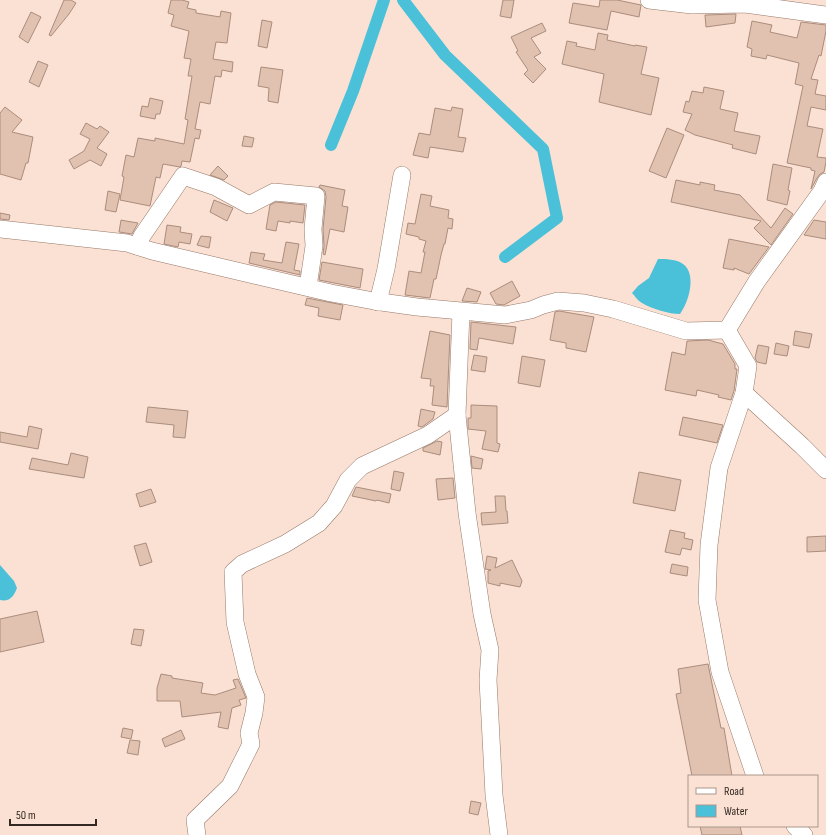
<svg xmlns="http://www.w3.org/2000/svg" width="826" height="835" font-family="'Sofia Sans Condensed',sans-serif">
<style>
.water{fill:#4bc0d9}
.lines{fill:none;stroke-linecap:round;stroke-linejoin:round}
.canal{stroke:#4bc0d9;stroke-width:12}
.building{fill:#e1c1b0;stroke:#ab8d7d}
.minor-casing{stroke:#96796a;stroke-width:18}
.minor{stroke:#fff;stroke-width:17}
</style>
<rect width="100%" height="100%" fill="#fbe1d3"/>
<g class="water">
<path d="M658 259C666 259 676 259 683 264 697 274 689 302 680 314 669 314 652 309 642 303 638 301 635 296 632 293L638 286 649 278Z"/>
<path d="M0 565 14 581 17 588C14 596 10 602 0 600Z"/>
</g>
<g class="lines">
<g class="canal">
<path d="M403 0 445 55 543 149 557 218 505 257"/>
<path d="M331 145 353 91 384 0"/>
</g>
</g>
<g class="building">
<path d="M64 0H71L76 3 69 14 51 36 49 35Z"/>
<path d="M171 0H182L189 2 187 8 196 10V13L220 17 221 11 231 13 227 43 216 42 213 59 233 62 232 72 222 70 221 77 215 76 210 104 200 102 195 129 201 130 199 139 195 138 190 162 182 161 181 166 180 167 163 164 160 178 156 177 150 206 120 200 124 177 122 176 126 155 134 157 138 138 155 141V138L184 144 188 120 185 119 192 76H188L191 59 184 58 189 31 171 26 174 15 168 13Z"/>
<path d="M503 0H514L511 18 500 16Z"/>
<path d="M600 0H617L641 5 639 17 611 11 607 30 569 23 573 3 599 7Z"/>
<path d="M31 12 41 17 28 43 19 37Z"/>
<path d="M736 14 735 23 706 27 705 15Z"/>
<path d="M262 20 272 22 267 48 258 46Z"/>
<path d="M752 21 772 25 770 32 797 38 801 22 826 25V31L821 56 819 55 811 79 818 80 815 94 826 96V110L811 107 807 126 823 129 817 157 826 158V162L824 172 820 174 817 178 811 189 815 171 811 170V168L787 163 803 86 795 84 799 63 767 55 766 59 751 56 752 49 747 47Z"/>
<path d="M542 23 546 31 531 38 541 53 534 57 546 69 533 83 524 74 528 70 516 52 518 51 511 37Z"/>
<path d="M598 33 608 35 607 40 635 46V45L647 47 641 74 659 78 651 115 599 102 604 74 562 64 567 41 577 43 576 46 595 50Z"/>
<path d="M38 61 48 65 39 87 29 82Z"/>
<path d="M261 67 283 70 278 103 268 101 269 88 258 86Z"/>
<path d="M704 87 724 91 720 109 738 113 734 131 760 136 756 154 732 148 733 145 695 135 685 130 692 114 683 112 686 101 689 102 692 91 703 93Z"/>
<path d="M150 98 163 101 160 114H156L155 119 140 116 142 106 148 107Z"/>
<path d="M5 107 22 120 12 132 33 137 28 163H26L21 180 0 174V113Z"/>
<path d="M452 107 463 109 458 137 466 138 463 152 430 147 428 158 413 155 419 133 430 135 435 108 451 111Z"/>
<path d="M86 123 97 129 100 126 109 132 97 148 107 154 101 166 90 160 74 169 69 160 84 151 90 139 80 134Z"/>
<path d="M667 128 684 135 666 178 649 171Z"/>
<path d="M244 136 254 138 252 147 242 146Z"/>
<path d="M773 164 792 168 788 190 790 191 787 205 767 200Z"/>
<path d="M218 166 228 176 224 180 210 175Z"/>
<path d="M676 180 700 185V182L715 185 714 190 740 195 771 228 785 208 793 214 771 245 754 228 761 221 671 202Z"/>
<path d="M320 185 345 190 342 206 348 207 344 232 330 229 325 255 323 254 324 246 323 229 326 197 325 191 319 187Z"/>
<path d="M108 191 120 194 116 212 105 210Z"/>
<path d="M421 194 432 196 430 206 449 210 448 218 453 219 452 229 448 228 445 244H444L441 255 436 279H434L430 298 405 295 409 271 421 273 425 252H423L426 241 419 239V237L406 234 408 223 415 224Z"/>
<path d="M214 200 233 208 227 221 210 212Z"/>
<path d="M276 202 305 205 303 223 290 221V223L278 221 276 231 266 229 270 205Z"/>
<path d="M0 213 10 215 9 220 0 219Z"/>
<path d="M121 220 126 221 138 223 132 234 119 232Z"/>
<path d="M814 220 826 222V239L804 235Z"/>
<path d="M167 225 181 227 180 232 192 234 190 244 179 242 178 247 164 244Z"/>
<path d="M201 236 211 237 209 248 197 245Z"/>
<path d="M729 239 769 247 749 274 734 268V270L723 268Z"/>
<path d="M286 242 299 244 294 270 300 271V275L249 263 251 252 265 254 263 260 282 263Z"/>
<path d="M322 262 363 269 360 288 319 280Z"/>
<path d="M512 281 520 296 504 305 496 304 490 293Z"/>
<path d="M467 288 481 292 477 302 462 301Z"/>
<path d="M307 298 343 305 340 320 318 316 319 308 305 305Z"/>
<path d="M559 311 594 317 586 352 566 348V343L550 340 555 312Z"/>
<path d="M471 322 516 327 513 344 479 338 477 350 470 349Z"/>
<path d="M430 331 450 335 447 407 432 405 434 386H430L431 379 421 378Z"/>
<path d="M795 331 812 334 809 348 793 345Z"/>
<path d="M708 340 723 344 735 364V369H737L734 391 731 400 718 397 719 395 697 390 696 396 665 390 672 352 685 355 687 341Z"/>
<path d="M776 343 789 346 787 356 774 354Z"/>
<path d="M758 345 769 347 766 364 757 362 755 358Z"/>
<path d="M474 355 487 357 485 372 471 370Z"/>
<path d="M522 356 545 360 540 387 518 383Z"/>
<path d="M471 405 497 406V443L500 444 498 452 482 449 486 431 468 429V418H471Z"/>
<path d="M148 407 188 411 185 438 173 437 174 425 146 422Z"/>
<path d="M421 409 435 412 433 419 422 427 418 426Z"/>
<path d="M683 417 723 425 717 443 679 435Z"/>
<path d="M29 426 42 429 38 449 0 442V432L27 437Z"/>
<path d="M437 441 442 442 440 455 423 451V448Z"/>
<path d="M71 453 88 457 84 478 29 469 32 458 68 465Z"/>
<path d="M471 456 483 459 481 469 472 468Z"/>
<path d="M394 471 404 473 400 491 391 489Z"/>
<path d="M639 472 681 480 675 511 633 503Z"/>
<path d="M453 478 455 498 438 500 436 479Z"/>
<path d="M356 487 391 494 389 503 377 500 376 501 352 496Z"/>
<path d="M151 489 156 502 140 507 136 494Z"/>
<path d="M495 496H505L506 511H507L508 523 482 525 481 513 496 512Z"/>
<path d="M670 530 685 533 684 538 693 540 691 550 682 548 680 555 665 552Z"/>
<path d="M826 536V551L807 552V537Z"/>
<path d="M146 543 152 562 140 566 134 546Z"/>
<path d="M487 556 497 558 495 568 512 560 522 581 520 587 500 583V586L488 583V571L491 570 485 569Z"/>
<path d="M672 564 688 567 687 576 670 573Z"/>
<path d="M37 611 44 642 0 652V619Z"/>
<path d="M134 629 144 630 141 646 131 644Z"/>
<path d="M708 664 721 728H724L732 776H692L676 694 681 693 678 669Z"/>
<path d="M161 674 172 676V678L203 683 201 693 215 695 236 688 233 680 238 679 246 698 239 700 241 705 232 708 228 729 218 727 221 712 182 717 180 701H157V688Z"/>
<path d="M123 728 133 730 131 739 121 737Z"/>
<path d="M181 730 185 739 165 747 162 739Z"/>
<path d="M130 740 140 741 138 755 127 753Z"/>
<path d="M471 801 481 803 478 815 469 813Z"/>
<path d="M700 826H740L742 835H702Z"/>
</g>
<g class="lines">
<defs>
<g id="minor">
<path d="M649 0 692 5 745 4 826 15"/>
<path d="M0 229 127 243 152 251 331 293 374 301 417 307 505 315 531 310 543 305 558 301 584 303 613 309 686 331 727 330"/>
<path d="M137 246 142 236 183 176 216 187 249 205 274 192 316 196 313 229 314 246 308 287"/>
<path d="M378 302 386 269 402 175"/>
<path d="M461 312 457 415 467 513 482 614 490 650 488 680 494 795 499 835"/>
<path d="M744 393 802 446 826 470"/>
<path d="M755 776 720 672 707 600 709 545 719 468 744 393 748 366 727 330 757 281 822 191 826 182"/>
<path d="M795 826 804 835"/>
<path d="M197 835 195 820 230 786 251 744 249 733 254 713 256 697 247 674 235 622 233 572 242 564 285 544 319 523 334 506 348 480 362 466 428 435 457 415"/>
</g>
</defs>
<use href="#minor" class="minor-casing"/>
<use href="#minor" class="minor"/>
</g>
<rect x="688" y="775" width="130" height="52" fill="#fbe1d3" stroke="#ab978c"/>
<rect x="696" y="788" width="20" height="6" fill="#ffffff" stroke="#ab978c"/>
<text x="724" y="795" font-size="12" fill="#342822">Road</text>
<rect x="696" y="805" width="20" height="12" fill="#4bc0d9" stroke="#ab978c"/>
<text x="724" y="815" font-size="12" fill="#342822">Water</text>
<path d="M10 819v6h86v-6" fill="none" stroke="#342822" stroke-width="2"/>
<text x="16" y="819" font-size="12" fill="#342822" stroke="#fbe1d3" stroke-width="3" paint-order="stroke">50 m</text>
</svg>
